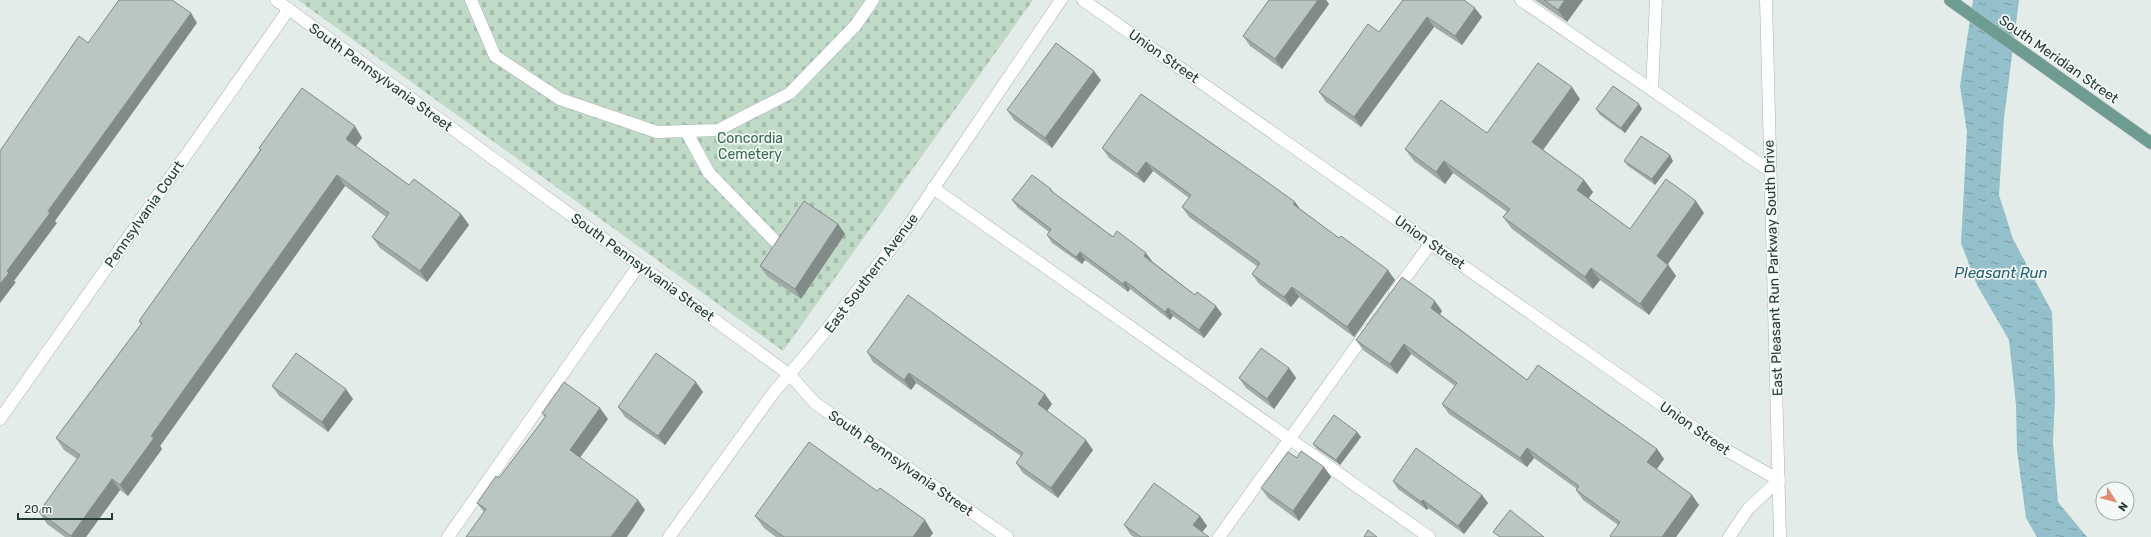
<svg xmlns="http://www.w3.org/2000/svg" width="2151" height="537" font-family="Rubik,sans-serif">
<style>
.cemetery{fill:url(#cemetery-stones)}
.water{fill:url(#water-ripples)}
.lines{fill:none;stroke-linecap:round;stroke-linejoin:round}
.minor-casing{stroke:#a7b3b0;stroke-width:13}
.major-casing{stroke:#c2c8c7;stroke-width:13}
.minor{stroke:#fff;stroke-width:12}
.major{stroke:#6e9c91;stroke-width:12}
.wall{fill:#a0aaa7}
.shaded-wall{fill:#828b88}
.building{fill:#bac6c2;stroke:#828b88}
.labels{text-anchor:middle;stroke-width:3.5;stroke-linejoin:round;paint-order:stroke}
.street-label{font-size:14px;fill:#263b36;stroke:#f4f9f7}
.park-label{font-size:14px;fill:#356d4c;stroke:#f4f9f7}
.water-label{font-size:15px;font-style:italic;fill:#276270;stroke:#f4f9f7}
</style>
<defs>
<pattern id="cemetery-stones" width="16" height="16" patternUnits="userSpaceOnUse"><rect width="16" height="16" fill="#c0dac8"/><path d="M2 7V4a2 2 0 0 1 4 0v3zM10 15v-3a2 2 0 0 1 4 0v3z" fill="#a5bcac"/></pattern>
<pattern id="water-ripples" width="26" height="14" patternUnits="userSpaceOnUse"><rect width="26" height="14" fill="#93c0ca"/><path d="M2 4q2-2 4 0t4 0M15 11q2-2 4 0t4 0" fill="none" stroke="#789da5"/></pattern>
</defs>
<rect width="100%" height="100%" fill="#e4ece9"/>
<path class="cemetery" d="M298 0H1033L783 351Z"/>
<path class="water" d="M1973 0H2019L2004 118 1999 195 2013 239 2052 312 2055 398 2053 442 2058 502 2087 537H2037L2026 518 2017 450 2016 405 2009 340 1977 285 1961 243 1967 132 1960 86Z"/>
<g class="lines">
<defs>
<g id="minor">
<path d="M276 0 790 375 815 403 1007 537"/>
<path d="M471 0 495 56 560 99 657 132 718 130 790 93 855 26 873 0"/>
<path d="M1083 0 1726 450 1779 480 1748 509 1729 537"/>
<path d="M1521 0 1770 171"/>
<path d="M1766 0 1780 537"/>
<path d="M1652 90 1656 0"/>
<path d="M686 131 709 173 777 243"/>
<path d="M933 188 1429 537"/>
<path d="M1395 292 1431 243"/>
<path d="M0 419 289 9"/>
<path d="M448 537 639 265"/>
<path d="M669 537 774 392 815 344 904 232 1061 0"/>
<path d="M1219 537 1368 330"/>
</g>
<path id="major" d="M1950 0 2151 143"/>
</defs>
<use href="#minor" class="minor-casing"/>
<use href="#major" class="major-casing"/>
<use href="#minor" class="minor"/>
<use href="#major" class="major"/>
</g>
<g class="wall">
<path d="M1269 0H1326L1329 4 1282 69 1250 46 1243 36Z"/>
<path d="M1403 0 1482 17 1462 45 1434 27 1361 127 1326 102 1319 92 1379 32Z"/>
<path d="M1535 0H1583L1567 22Z"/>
<path d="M1101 80 1052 148 1014 120 1007 110Z"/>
<path d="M1580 99 1543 150 1584 180 1593 192 1588 198 1630 229 1704 213 1668 264 1676 276 1649 315 1600 280 1593 289 1512 229 1503 217 1507 212 1453 173 1445 184 1414 161 1405 149 1487 133Z"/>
<path d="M1596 109H1642L1625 133 1600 115Z"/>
<path d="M362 138 356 146 409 185 461 214 469 225 427 282 380 248 372 237 386 217 345 186 160 446 162 449 128 496 120 490 86 537H65L47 524 39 512 77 459 64 450 56 438 141 324 139 321 260 150 259 148Z"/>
<path d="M1102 148 1295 202 1300 209 1395 280 1354 337 1299 297 1291 307 1259 284 1252 274 1258 267 1189 217 1182 207 1189 198 1153 171 1144 183 1109 158Z"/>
<path d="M1624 161H1673L1655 185 1628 166Z"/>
<path d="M1051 189 1054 193 1113 237 1152 261 1195 295 1222 314 1204 338 1173 316 1170 320 1130 289 1128 292 1085 260 1082 264 1052 243 1047 235 1049 232 1018 208 1012 200Z"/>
<path d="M838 224 845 234 801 299 767 276 760 266Z"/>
<path d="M1442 311 1440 314 1527 380 1657 449 1664 459 1657 469 1699 505 1676 537H1610V536L1618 525 1583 500 1576 490 1577 489 1534 458 1527 467 1449 414 1442 404 1455 386 1411 354 1397 374 1363 350 1356 340Z"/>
<path d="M867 352 1052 404 1047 411 1093 450 1058 498 1023 473 1016 463 1021 456 916 383 911 390 873 362Z"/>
<path d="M1289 368 1296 378 1274 409 1246 388 1239 378Z"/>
<path d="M272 386 353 399 328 432 279 396Z"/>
<path d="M703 392 665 445 625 417 618 407Z"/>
<path d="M542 413 608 419 580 458 645 510 484 512 477 503 499 478 545 417Z"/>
<path d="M1357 432 1361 437 1340 465 1317 449 1313 444Z"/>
<path d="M1297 458 1324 467 1331 477 1299 521 1268 498 1261 488Z"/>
<path d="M1393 481 1482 495 1488 503 1464 534 1428 508 1427 510 1398 489Z"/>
<path d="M755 516 933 533 930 537H776L764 528Z"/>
<path d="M1200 516 1207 526 1202 532 1209 537H1134L1131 535 1124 525Z"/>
</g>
<g class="shaded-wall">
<path d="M1318 0H1326L1329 4 1282 69 1275 59Z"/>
<path d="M1565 0H1583L1567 22 1558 10Z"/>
<path d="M1475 8 1482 17 1462 45 1455 36Z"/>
<path d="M191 13 197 23 55 221 57 223 14 281 16 282 0 303V284L7 271 48 211Z"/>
<path d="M1427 17 1434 27 1361 127 1354 117Z"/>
<path d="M1094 71 1101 80 1052 148 1045 138Z"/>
<path d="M1572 87 1580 99 1540 154 1532 142Z"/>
<path d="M1639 104 1642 109 1625 133 1621 128Z"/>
<path d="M355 126 362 138 353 150 346 139Z"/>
<path d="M1670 155 1673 161 1655 185 1652 179Z"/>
<path d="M1444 161 1453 173 1445 184 1436 172Z"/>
<path d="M1146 162 1153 171 1144 183 1137 174Z"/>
<path d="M337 175 345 186 160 446 162 449 128 496 120 485 151 436Z"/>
<path d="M1584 180 1593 192 1586 202 1577 190Z"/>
<path d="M1696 201 1704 213 1665 268 1657 256Z"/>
<path d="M1295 202 1302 212 1293 204Z"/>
<path d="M461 214 469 225 427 282 420 271Z"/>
<path d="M838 224 845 234 801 299 795 289Z"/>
<path d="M1080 252 1085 260 1082 264 1076 257Z"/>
<path d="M1146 253 1152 261 1150 263 1144 256Z"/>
<path d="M1668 265 1676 276 1649 315 1640 304Z"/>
<path d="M1591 268 1600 280 1593 289 1585 277Z"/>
<path d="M1388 270 1395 280 1354 337 1347 327Z"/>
<path d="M1125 281 1130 289 1128 292 1123 284Z"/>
<path d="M1292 287 1299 297 1291 307 1284 297Z"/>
<path d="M1435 301 1442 311 1438 317 1431 308Z"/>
<path d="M1216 306 1222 314 1204 338 1199 330Z"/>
<path d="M1168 308 1173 316 1170 320 1165 312Z"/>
<path d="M1404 344 1411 354 1397 374 1390 364Z"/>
<path d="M1289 368 1296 378 1274 409 1267 399Z"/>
<path d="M909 373 916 383 911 390 904 380Z"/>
<path d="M696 382 703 392 665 445 658 436Z"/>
<path d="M346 389 353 399 328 432 322 422Z"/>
<path d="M1045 394 1052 404 1045 414 1038 404Z"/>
<path d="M600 408 608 419 577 461 570 450Z"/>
<path d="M1357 432 1361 437 1340 465 1336 460Z"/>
<path d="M1086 440 1093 450 1058 498 1051 488Z"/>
<path d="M1527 448 1534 458 1527 467 1520 458Z"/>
<path d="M1657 449 1664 459 1654 472 1647 462Z"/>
<path d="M1324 467 1331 477 1299 521 1293 511Z"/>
<path d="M112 479 120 490 86 537H72L71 536Z"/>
<path d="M1482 495 1488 503 1464 534 1458 526Z"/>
<path d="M1692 495 1699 505 1676 537H1662Z"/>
<path d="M638 500 645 510 627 537H611Z"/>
<path d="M1423 500 1428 508 1427 510 1421 502Z"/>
<path d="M1200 516 1207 526 1200 535 1193 525Z"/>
<path d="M925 520 933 533 930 537H913Z"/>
</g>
<g class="building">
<path d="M119 0H172L191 13 48 211 50 213 7 271 9 273 0 284V151L79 36 88 43Z"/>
<path d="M1269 0H1318L1275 59 1243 36Z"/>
<path d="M1403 0H1464L1475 8 1455 36 1427 17 1354 117 1319 92 1368 24 1379 32Z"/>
<path d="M1544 0H1565L1558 10Z"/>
<path d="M1056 43 1094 71 1045 138 1007 110Z"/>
<path d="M1538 63 1572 87 1532 142 1584 180 1577 190 1630 229 1666 179 1696 201 1657 256 1668 265 1640 304 1591 268 1585 277 1503 217 1510 209 1444 161 1436 172 1405 149 1441 100 1487 133Z"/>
<path d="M1613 86 1639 104 1621 128 1596 109Z"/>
<path d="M302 88 355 126 346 139 409 185 414 179 461 214 420 271 372 237 389 213 337 175 151 436 154 438 120 485 112 479 71 536 39 512 80 455 56 438 142 323 139 321 261 150 259 148Z"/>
<path d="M1141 94 1263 179 1295 202 1293 204 1339 238 1341 236 1388 270 1347 327 1292 287 1284 297 1252 274 1260 263 1182 207 1191 195 1146 162 1137 174 1102 148Z"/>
<path d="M1641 136 1670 155 1652 179 1624 161Z"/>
<path d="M1032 175 1051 189 1050 190 1113 237 1117 231 1146 253 1144 256 1195 295 1197 292 1216 306 1199 330 1168 308 1165 312 1125 281 1123 284 1080 252 1076 257 1047 235 1051 229 1012 200Z"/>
<path d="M804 201 838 224 795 289 760 266Z"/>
<path d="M1402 277 1435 301 1431 308 1527 380 1538 365 1657 449 1647 462 1692 495 1662 537H1611L1610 536 1620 522 1576 490 1579 486 1527 448 1520 458 1442 404 1457 383 1404 344 1390 364 1356 340Z"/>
<path d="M908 295 1045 394 1038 404 1086 440 1051 488 1016 463 1023 453 909 373 904 380 867 352Z"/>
<path d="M1261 348 1289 368 1267 399 1239 378Z"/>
<path d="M296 353 346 389 322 422 272 386Z"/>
<path d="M656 353 696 382 658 436 618 407Z"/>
<path d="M564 382 600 408 570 450 638 500 611 537H466L486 509 477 503 496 476 499 478 546 416 542 413Z"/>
<path d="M1334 415 1357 432 1336 460 1313 444Z"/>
<path d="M809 442 877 491 880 488 925 520 913 537H784L755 516Z"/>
<path d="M1416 448 1482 495 1458 526 1423 500 1421 502 1393 481Z"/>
<path d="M1301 451 1324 467 1293 511 1261 488 1288 452 1297 458Z"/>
<path d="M1154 483 1200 516 1193 525 1209 537H1141L1124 525Z"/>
<path d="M1510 510 1544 537H1500L1493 532Z"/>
<path d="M1368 530 1377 537H1364Z"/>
</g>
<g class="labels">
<g class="street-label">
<text transform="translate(1164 56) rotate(35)" y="5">Union Street</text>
<text transform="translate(2059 59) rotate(35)" y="5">South Meridian Street</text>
<text transform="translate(381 77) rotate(36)" y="5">South Pennsylvania Street</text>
<text transform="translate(144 214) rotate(-55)" y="5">Pennsylvania Court</text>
<text transform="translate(1430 242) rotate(35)" y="5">Union Street</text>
<text transform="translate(643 267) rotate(36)" y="5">South Pennsylvania Street</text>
<text transform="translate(1773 268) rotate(-92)" y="5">East Pleasant Run Parkway South Drive</text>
<text transform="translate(871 273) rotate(-53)" y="5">East Southern Avenue</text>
<text transform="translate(1695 428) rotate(35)" y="5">Union Street</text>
<text transform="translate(901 463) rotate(35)" y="5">South Pennsylvania Street</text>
</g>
<g class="park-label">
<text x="750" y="143">Concordia<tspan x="750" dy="16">Cemetery</tspan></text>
</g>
<g class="water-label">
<text x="2001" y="278">Pleasant Run</text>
</g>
</g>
<g transform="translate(2115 501) rotate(126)"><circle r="19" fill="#f4f9f7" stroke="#a2adaa"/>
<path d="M0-3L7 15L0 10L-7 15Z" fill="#e18d6d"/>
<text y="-6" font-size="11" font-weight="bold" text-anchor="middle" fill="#263b36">N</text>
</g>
<path d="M18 513v6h94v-6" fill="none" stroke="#263b36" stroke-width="2"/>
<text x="24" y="513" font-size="12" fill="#263b36" stroke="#f4f9f7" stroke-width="3" paint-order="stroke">20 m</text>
</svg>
